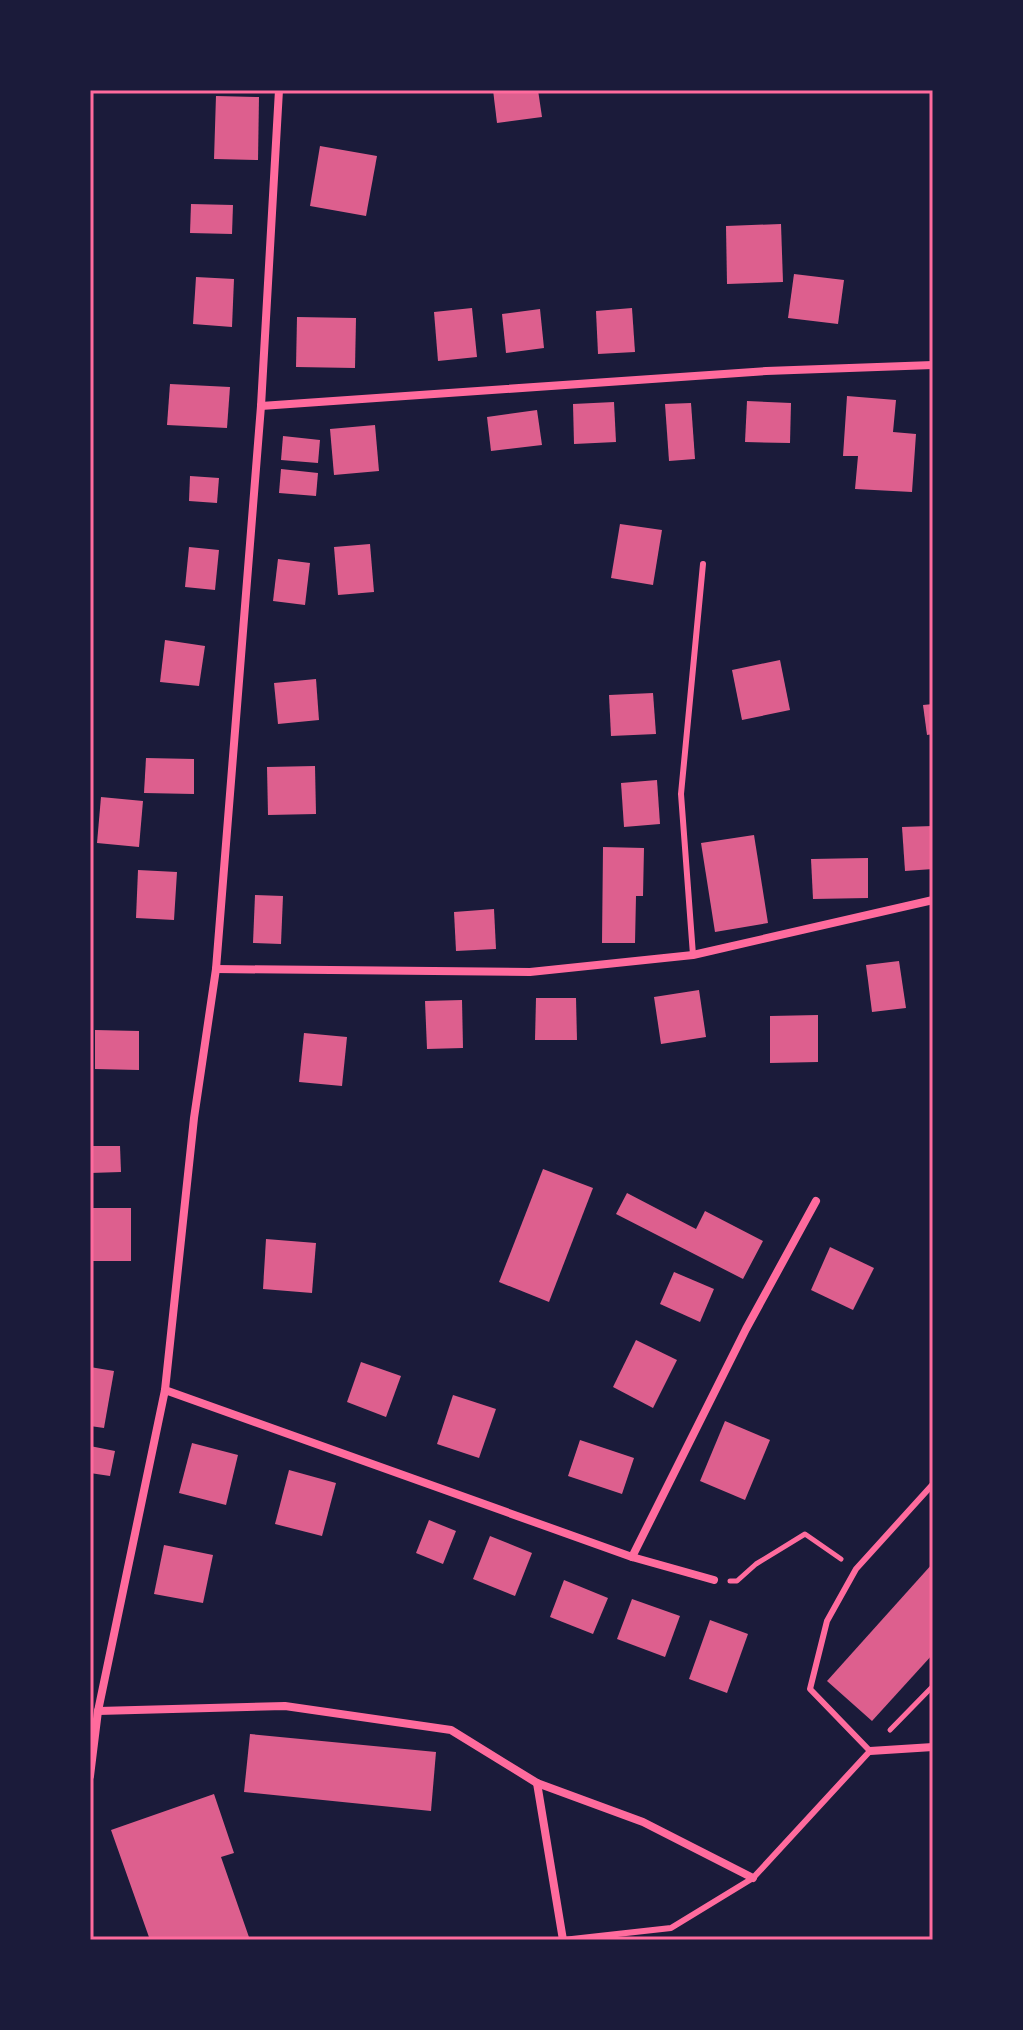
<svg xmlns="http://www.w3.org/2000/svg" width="1023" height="2030" font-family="'Open Sans',sans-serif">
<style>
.building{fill:#dd5f8e}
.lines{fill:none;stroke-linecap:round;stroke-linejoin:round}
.path{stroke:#ff6b9d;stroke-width:5}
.service{stroke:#ff6b9d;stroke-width:6}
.minor{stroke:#ff6b9d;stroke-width:8}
.neatline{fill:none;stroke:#ff6b9d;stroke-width:3}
</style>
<rect width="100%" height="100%" fill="#1b1b3a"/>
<g class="building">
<path d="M493 90H538L542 117 497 123Z"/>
<path d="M216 96 259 97 258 160 214 159Z"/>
<path d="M320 146 377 156 366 216 310 206Z"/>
<path d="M191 204 233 205 232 234 190 233Z"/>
<path d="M781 224 783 282 727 284 726 226Z"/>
<path d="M794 274 844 280 838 324 788 318Z"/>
<path d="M196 277 234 279 232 327 193 324Z"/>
<path d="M472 308 477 357 438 361 434 312Z"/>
<path d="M632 308 635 352 598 354 596 311Z"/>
<path d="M540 309 544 348 506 353 502 314Z"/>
<path d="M297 317 356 318 355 368 296 367Z"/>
<path d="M170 384 230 387 227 428 167 425Z"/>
<path d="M847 396 896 400 893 432 916 434 912 492 855 489 858 456H843Z"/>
<path d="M747 401 791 403 790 443 745 442Z"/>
<path d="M614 402 616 442 574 444 573 404Z"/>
<path d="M691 403 695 459 669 461 665 404Z"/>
<path d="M537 410 542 445 491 451 487 417Z"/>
<path d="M375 425 379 471 334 475 330 429Z"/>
<path d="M283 436 320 440 318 463 281 460Z"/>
<path d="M281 469 318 473 316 496 279 493Z"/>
<path d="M190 476 219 478 217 503 189 501Z"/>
<path d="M620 524 662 530 653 585 611 578Z"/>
<path d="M370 544 374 592 338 595 334 547Z"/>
<path d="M189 547 219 550 215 590 185 587Z"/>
<path d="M278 559 310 563 305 605 273 601Z"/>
<path d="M165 640 205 646 199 686 160 682Z"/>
<path d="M780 660 790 710 742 720 732 670Z"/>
<path d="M316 679 319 720 278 724 274 683Z"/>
<path d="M653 693 656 734 611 736 609 695Z"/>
<path d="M933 704V734L927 735 923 705Z"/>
<path d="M146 758 194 759V794L144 793Z"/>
<path d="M315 766 316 814 268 815 267 767Z"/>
<path d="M657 780 660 824 624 827 621 783Z"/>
<path d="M101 797 143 801 139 847 97 843Z"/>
<path d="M933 826V869L905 871 902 827Z"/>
<path d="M754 835 768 923 715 932 701 843Z"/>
<path d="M603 847 644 848 643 896H636L635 943H602Z"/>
<path d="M868 858V898L813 899 811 859Z"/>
<path d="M138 870 177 872 174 920 136 918Z"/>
<path d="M255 895 283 896 281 944 253 943Z"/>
<path d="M494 909 496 949 456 951 454 912Z"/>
<path d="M899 961 906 1008 872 1012 866 965Z"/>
<path d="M699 990 706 1037 661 1044 654 997Z"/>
<path d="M536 998H576L577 1040H535Z"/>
<path d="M462 1000 463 1048 427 1049 425 1001Z"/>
<path d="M818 1015V1062L770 1063V1016Z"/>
<path d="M95 1030 139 1031V1070L95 1069Z"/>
<path d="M304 1033 347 1037 342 1086 299 1082Z"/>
<path d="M90 1146H120L121 1172 90 1173Z"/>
<path d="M543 1169 593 1188 549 1302 499 1282Z"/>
<path d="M627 1193 696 1229 705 1211 763 1241 743 1279 616 1214Z"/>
<rect x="90" y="1208" width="41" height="53"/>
<path d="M266 1239 316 1243 312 1293 263 1289Z"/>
<path d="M830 1247 874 1268 853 1310 811 1290Z"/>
<path d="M674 1272 714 1289 700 1322 660 1304Z"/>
<path d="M636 1340 677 1360 653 1408 613 1387Z"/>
<path d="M361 1362 401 1376 386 1417 347 1402Z"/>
<path d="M90 1367 114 1371 104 1428 90 1426Z"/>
<path d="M453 1395 496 1409 479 1458 437 1444Z"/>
<path d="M725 1421 770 1440 745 1500 700 1481Z"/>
<path d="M580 1440 634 1458 622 1494 568 1476Z"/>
<path d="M192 1443 238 1455 226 1505 179 1493Z"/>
<path d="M90 1446 115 1451 110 1476 90 1473Z"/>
<path d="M289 1470 336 1483 322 1536 275 1524Z"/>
<path d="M429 1520 456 1531 443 1564 416 1553Z"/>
<path d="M490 1536 532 1553 515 1596 473 1579Z"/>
<path d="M164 1545 213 1555 203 1603 154 1594Z"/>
<path d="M933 1563V1654L872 1721 827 1681Z"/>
<path d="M564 1580 608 1598 593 1634 550 1617Z"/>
<path d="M632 1599 680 1616 665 1657 617 1639Z"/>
<path d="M710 1620 748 1634 727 1693 689 1679Z"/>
<path d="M250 1734 436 1752 431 1811 244 1792Z"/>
<path d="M214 1794 234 1853 221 1857 250 1940H150L111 1830Z"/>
</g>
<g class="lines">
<g class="path">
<path d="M730 1581H737L756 1564 805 1534 841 1559"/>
<path d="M890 1730 933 1686"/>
</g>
<g class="service">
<path d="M693 955 681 794 703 564"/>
<path d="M563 1940 671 1928 753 1878 870 1751 810 1689 827 1621 856 1569 933 1484"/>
</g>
<g class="minor">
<path d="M261 406 766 371 933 365"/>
<path d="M216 969 530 972 693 955 933 900"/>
<path d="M165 1390 632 1557 714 1580"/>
<path d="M632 1557 746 1329 816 1201"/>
<path d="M98 1711 285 1706 451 1730 537 1783 643 1822 753 1878"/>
<path d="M870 1751 933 1747"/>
<path d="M90 1776 98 1711 165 1390 194 1118 216 969 261 406 279 90"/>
<path d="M537 1783 563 1940"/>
</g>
</g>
<rect width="1023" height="2030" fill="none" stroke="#1b1b3a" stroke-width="184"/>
<rect x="92" y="92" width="839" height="1846" class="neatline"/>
</svg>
